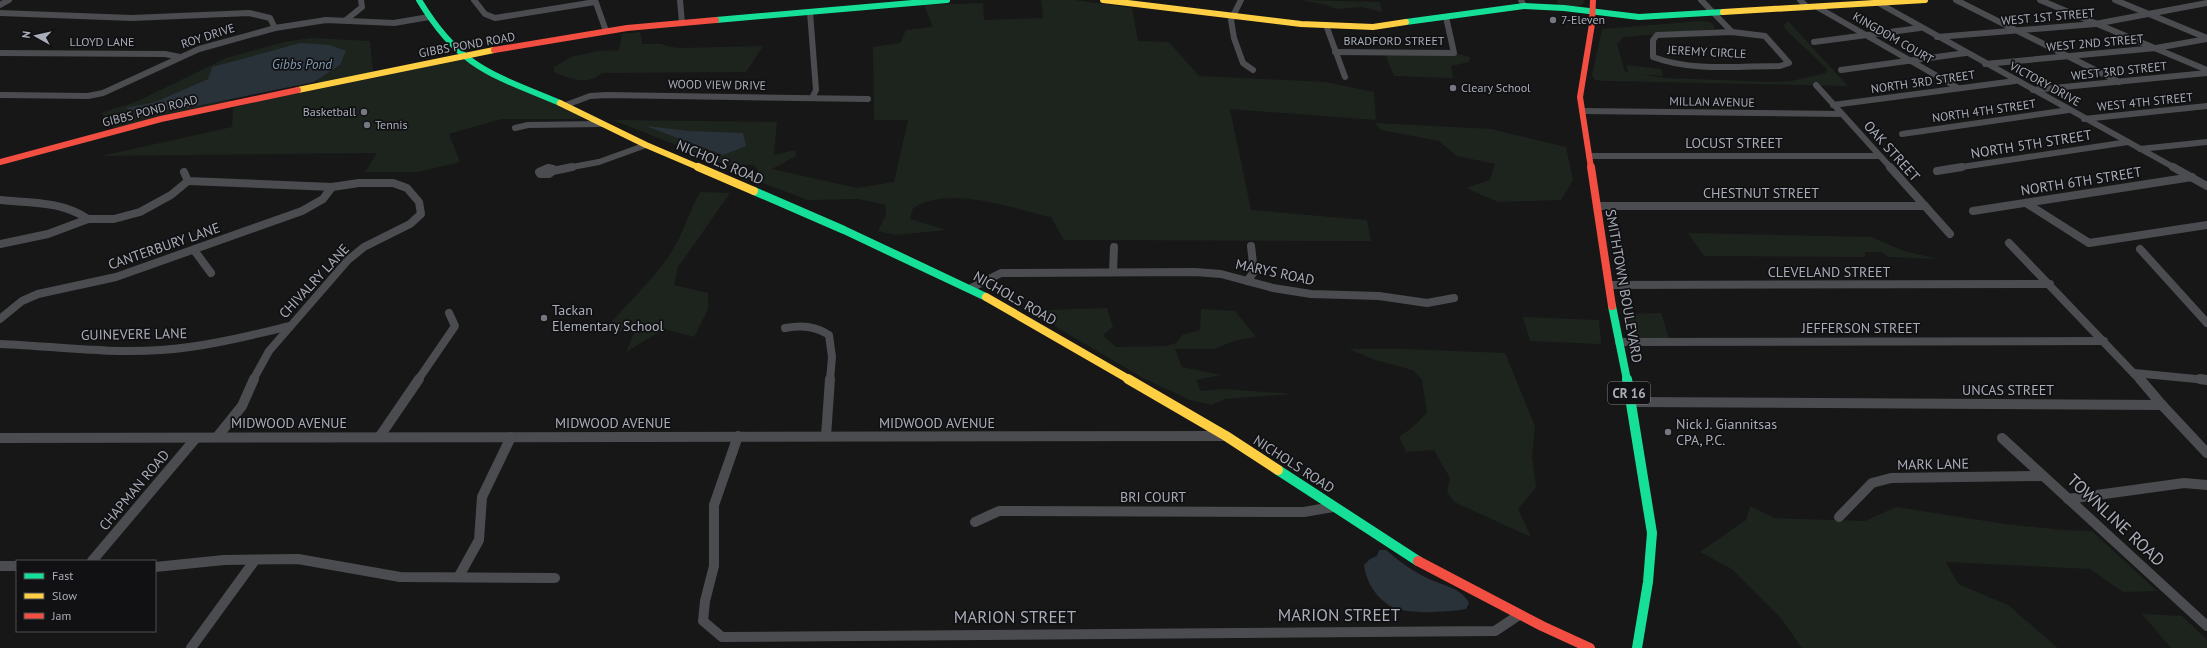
<svg xmlns="http://www.w3.org/2000/svg" width="2207" height="648" font-family="'PT Sans',sans-serif">
<style>
.green{fill:#1d241e;fill-rule:evenodd}
.water{fill:#2a3239}
.lines{fill:none;stroke-linecap:round;stroke-linejoin:round}
.street-far2{stroke:#4b4c50;stroke-width:6}
.street-far1{stroke:#4b4c50;stroke-width:8}
.street{stroke:#4b4c50;stroke-width:10}
.fast-far2{stroke:#16e098;stroke-width:6}
.fast-far1{stroke:#16e098;stroke-width:8}
.fast{stroke:#16e098;stroke-width:10}
.slow-far2{stroke:#ffcf43;stroke-width:6}
.slow-far1{stroke:#ffcf43;stroke-width:8}
.slow{stroke:#ffcf43;stroke-width:10}
.jam-far2{stroke:#f24e42;stroke-width:6}
.jam-far1{stroke:#f24e42;stroke-width:8}
.jam{stroke:#f24e42;stroke-width:10}
.poi-dot{fill:#757880;stroke:#111113;stroke-width:1.5}
.labels{text-anchor:middle;stroke-width:3.5;stroke-linejoin:round;paint-order:stroke}
.far-street-label{font-size:12px;fill:#a8adb8;stroke:#111113}
.far-poi-label{font-size:12px;fill:#a8adb8;stroke:#111113;text-anchor:start}
.far-water-label{font-size:13px;font-style:italic;fill:#7f9bb3;stroke:#111113}
.shield{fill:#111113;stroke:#7b7e86;stroke-width:1}
.shield-label{font-size:13px;font-weight:bold;fill:#a8adb8}
.street-label{font-size:14px;fill:#a8adb8;stroke:#111113}
.poi-label{font-size:14px;fill:#a8adb8;stroke:#111113;text-anchor:start}
.near-street-label{font-size:17px;fill:#a8adb8;stroke:#111113}
</style>
<rect width="100%" height="100%" fill="#171717"/>
<g class="green">
<path d="M1041 0H1074L1132 8 1138 41 1169 42 1199 76 1326 82 1374 92 1376 120 1230 109 1251 210 1367 220 1371 241 1064 240 1051 217C1010 208 951 185 913 208L910 219 946 230 895 235 878 231 886 215V205L859 199 808 200 752 179 760 173 754 165 723 164 613 120 777 122 774 155 795 150 796 156 772 169 857 188 894 182 908 120H874L873 47 900 43 906 30 933 27 924 5 983 3 984 20 1043 18ZM647 127 690 131 723 155Z"/>
<path d="M1299 0 1380 2 1382 12 1362 7 1337 9 1323 4Z"/>
<path d="M1557 0H1585L1582 5 1572 7 1558 5Z"/>
<path d="M1701 21 1709 22 1714 25V29L1624 37 1617 44 1625 72H1628L1626 65 1661 69 1663 76 1640 74 1666 78 1773 82 1791 81 1826 73 1827 69 1785 29 1784 24 1788 21 1848 86 1605 81 1595 80 1592 75 1602 29Z"/>
<path d="M640 32 642 44H661L670 47 680 48 763 46 746 72 602 73C586 86 572 79 554 72V67L571 57 598 51 619 50 622 34Z"/>
<path d="M311 38 370 41 373 72 318 84 317 80 340 65 300 43 212 67 208 79 155 102 126 108 178 110 229 100 232 102 114 128 101 113 138 101 226 58 284 42Z"/>
<path d="M1385 54H1458L1470 57 1469 62 1451 66 1453 78 1394 76Z"/>
<path d="M463 56 492 74 586 116 578 119H501L449 134 460 162 418 172H365L377 153 101 156 232 127 233 108 252 103V101Z"/>
<path d="M1375 123 1491 129 1566 147 1573 180 1561 200 1498 202 1466 188 1490 180 1495 164 1457 156 1439 141 1381 130Z"/>
<path d="M700 192 730 193 678 267 674 285 708 293V309L694 337 664 329 626 352 635 331 603 332C626 304 655 279 674 248 684 230 690 210 700 192Z"/>
<path d="M1688 233 1871 237 1904 251 1938 259 1888 257 1882 252H1865V257L1704 256Z"/>
<path d="M1107 308 1113 327 1103 335 1116 347 1166 346 1176 343 1182 335 1200 330 1201 309 1235 311 1256 337 1237 340 1214 349H1175L1182 367 1221 375 1196 380 1201 391 1224 389 1294 394 1225 399 1212 405 1190 400 1145 379 1056 327 1046 310Z"/>
<path d="M1661 313 1669 338 1629 339 1624 314Z"/>
<path d="M1523 317 1599 320 1601 344 1530 341Z"/>
<path d="M1349 349H1403L1505 353 1535 426 1532 456 1536 487 1518 509 1531 537 1454 502 1447 492 1450 478 1434 450 1406 452 1399 437 1414 426 1427 412 1422 380 1413 370 1375 360Z"/>
<path d="M1750 506 1774 518 1865 521 1896 507 2005 524 2062 530 2092 531 2157 591 2123 592 2090 569 1946 562 1958 584 2008 605 2058 648H1802L1780 617 1732 569 1700 552 1746 520Z"/>
<path d="M2142 614 2182 616 2207 640V648H2171Z"/>
</g>
<g class="water">
<path d="M300 43 330 45 346 51 340 65 314 82 178 110H131L125 108 155 102 208 79 212 67Z"/>
<path d="M645 126 690 131 743 133 746 146 723 155Z"/>
<path d="M1379 550H1386C1398 561 1413 571 1427 578 1441 585 1462 588 1469 603L1466 609C1448 612 1409 615 1392 607 1377 599 1366 582 1364 565L1370 559 1377 556Z"/>
</g>
<g class="lines">
<g class="street-far2">
<path d="M474 0 485 14 495 18 595 2"/>
<path d="M595 0 606 31"/>
<path d="M680 0 682 23"/>
<path d="M1241 0 1231 20 1234 38 1243 63 1253 70"/>
<path d="M1521 0 1524 6"/>
<path d="M1701 0 1732 32"/>
<path d="M1800 0 1807 7"/>
<path d="M1873 0 2175 168"/>
<path d="M1956 0 2119 82"/>
<path d="M2040 0 2207 70"/>
<path d="M2115 0 2207 38"/>
<path d="M0 5 9 0"/>
<path d="M1817 7 1958 88"/>
<path d="M810 12 816 90 812 98"/>
<path d="M0 13 132 18 249 13 270 18 275 28"/>
<path d="M346 20 362 7 361 0"/>
<path d="M1326 25 1345 77"/>
<path d="M1732 32 1765 36 1789 63 1780 66C1739 66 1692 72 1653 57V40L1657 35Z"/>
<path d="M1937 37 2095 24 2207 3"/>
<path d="M1814 42 1920 28"/>
<path d="M1335 52 1454 53 1446 17"/>
<path d="M0 53 165 54 180 57"/>
<path d="M1985 64 2156 48 2207 39"/>
<path d="M1841 70 1966 53"/>
<path d="M1816 85 1891 168"/>
<path d="M2033 90 2207 73"/>
<path d="M0 95 88 96 103 93 199 49 275 28 326 20 394 23 429 17"/>
<path d="M566 105 590 96 607 95 868 99"/>
<path d="M1833 105 2015 81"/>
<path d="M1582 111 1842 114"/>
<path d="M2084 119 2207 106"/>
<path d="M515 128 528 125 601 124"/>
<path d="M1902 134 2069 110"/>
<path d="M2140 149 2207 142"/>
<path d="M1589 156H1879"/>
<path d="M548 168H549"/>
<path d="M567 168 599 162 646 145"/>
<path d="M1955 168 2128 142"/>
</g>
<g class="street-far1">
<path d="M1890 167 1950 234"/>
<path d="M2173 167 2207 186"/>
<path d="M548 168 553 169V171L549 174H540L539 172Z"/>
<path d="M553 171 572 167"/>
<path d="M1937 171 1962 167"/>
<path d="M184 172 188 181 332 187 359 183H393L407 188 419 202 421 214 410 224 364 247 348 260 269 351 253 380"/>
<path d="M0 200C31 203 62 201 88 219"/>
<path d="M2026 203 2089 243 2207 225"/>
<path d="M1597 206H1925"/>
<path d="M1973 211 2192 177"/>
<path d="M2009 243 2140 380"/>
<path d="M0 244 48 234 88 219H114L140 212 171 195 188 181"/>
<path d="M2140 249 2207 323"/>
<path d="M194 250 211 273"/>
<path d="M1113 272 1114 247"/>
<path d="M1247 281 1254 272 1251 246"/>
<path d="M1609 285 2050 284"/>
<path d="M971 288 1001 273 1195 272 1221 274 1273 288 1311 294 1379 296 1427 303 1454 298"/>
<path d="M0 319 22 301 38 294 116 277 302 211 323 199 332 187"/>
<path d="M785 328C802 325 815 326 829 335L832 357 830 380"/>
<path d="M1619 342 2104 341"/>
<path d="M0 344C54 346 108 354 161 350 205 347 248 336 290 326"/>
<path d="M2134 373 2207 380"/>
<path d="M418 380 455 326 449 313"/>
</g>
<g class="street">
<path d="M2200 379 2207 380"/>
<path d="M1631 402 2162 405 2140 379"/>
<path d="M2162 405 2207 453"/>
<path d="M380 436 419 379"/>
<path d="M738 436 714 505V566L705 601 703 621 722 637 1495 631 1519 615"/>
<path d="M826 436 830 379"/>
<path d="M217 437 242 406 254 379"/>
<path d="M0 438 1226 436"/>
<path d="M2002 438 2207 626"/>
<path d="M2068 499 2184 483 2207 485"/>
<path d="M1839 517 1872 483 1891 478 2042 476"/>
<path d="M975 522 999 511 1304 512 1333 507"/>
<path d="M92 561 196 438"/>
<path d="M0 566H17"/>
<path d="M155 567 224 560 298 559 400 577 555 578"/>
<path d="M459 576 479 540 482 497 511 437"/>
<path d="M191 648 255 560"/>
</g>
<g class="fast-far2">
<path d="M419 0C460 68 491 74 560 103"/>
<path d="M716 20 947 0"/>
<path d="M1406 22 1524 6 1564 8 1639 17 1723 12"/>
</g>
<g class="fast-far1">
<path d="M754 191 844 230 986 297"/>
<path d="M1612 306 1627 380"/>
</g>
<g class="fast">
<path d="M1627 379 1652 533 1648 582 1637 648"/>
<path d="M1278 470 1418 561"/>
</g>
<g class="slow-far2">
<path d="M1103 0 1301 24 1373 27 1406 22"/>
<path d="M1723 12 1925 0"/>
<path d="M298 90 494 50"/>
<path d="M560 103 646 145 700 168"/>
</g>
<g class="slow-far1">
<path d="M698 167 754 191"/>
<path d="M986 297 1130 380"/>
</g>
<path class="slow" d="M1128 379 1226 436 1278 470"/>
<g class="jam-far2">
<path d="M494 50 627 28 716 20"/>
<path d="M0 162 161 119 298 90"/>
<path d="M1591 168 1580 97 1592 24 1593 0"/>
</g>
<path class="jam-far1" d="M1591 167 1612 306"/>
<path class="jam" d="M1418 561 1542 626 1590 648"/>
</g>
<g class="poi-dot">
<circle cx="1553" cy="20" r="4"/>
<circle cx="1453" cy="88" r="4"/>
<circle cx="364" cy="112" r="4"/>
<circle cx="367" cy="125" r="4"/>
<circle cx="544" cy="318" r="4"/>
<circle cx="1668" cy="432" r="4"/>
</g>
<g class="labels">
<g class="far-street-label">
<text transform="translate(2048 17) rotate(-5)" y="4">WEST 1ST STREET</text>
<text transform="translate(208 36) rotate(-18)" y="4">ROY DRIVE</text>
<text transform="translate(1893 38) rotate(30)" y="4">KINGDOM COURT</text>
<text x="1394" y="45">BRADFORD STREET</text>
<text x="102" y="46">LLOYD LANE</text>
<text transform="translate(2095 43) rotate(-5)" y="4">WEST 2ND STREET</text>
<text transform="translate(467 45) rotate(-10)" y="4">GIBBS POND ROAD</text>
<text transform="translate(1707 52) rotate(3)" y="4">JEREMY CIRCLE</text>
<text transform="translate(2119 71) rotate(-6)" y="4">WEST 3RD STREET</text>
<text transform="translate(1923 82) rotate(-8)" y="4">NORTH 3RD STREET</text>
<text transform="translate(2045 84) rotate(29)" y="4">VICTORY DRIVE</text>
<text transform="translate(717 85) rotate(1)" y="4">WOOD VIEW DRIVE</text>
<text transform="translate(1712 102) rotate(1)" y="4">MILLAN AVENUE</text>
<text transform="translate(2145 102) rotate(-6)" y="4">WEST 4TH STREET</text>
<text transform="translate(150 111) rotate(-14)" y="4">GIBBS POND ROAD</text>
<text transform="translate(1984 111) rotate(-8)" y="4">NORTH 4TH STREET</text>
</g>
<g class="far-poi-label">
<text x="1561" y="24">7-Eleven</text>
<text x="1461" y="92">Cleary School</text>
<text x="356" y="116" text-anchor="end">Basketball</text>
<text x="375" y="129">Tennis</text>
</g>
<g class="far-water-label">
<text x="302" y="69">Gibbs Pond</text>
</g>
<rect class="shield" x="1608" y="382" width="42" height="22" rx="3"/>
<g class="shield-label">
<text x="1629" y="398">CR 16</text>
</g>
<g class="street-label">
<text x="1734" y="148">LOCUST STREET</text>
<text transform="translate(2031 144) rotate(-9)" y="5">NORTH 5TH STREET</text>
<text transform="translate(1892 151) rotate(48)" y="5">OAK STREET</text>
<text transform="translate(720 162) rotate(23)" y="5">NICHOLS ROAD</text>
<text transform="translate(2081 181) rotate(-9)" y="5">NORTH 6TH STREET</text>
<text x="1761" y="198">CHESTNUT STREET</text>
<text transform="translate(164 246) rotate(-19)" y="5">CANTERBURY LANE</text>
<text transform="translate(1275 272) rotate(12)" y="5">MARYS ROAD</text>
<text x="1829" y="277">CLEVELAND STREET</text>
<text transform="translate(314 281) rotate(-47)" y="5">CHIVALRY LANE</text>
<text transform="translate(1624 286) rotate(80)" y="5">SMITHTOWN BOULEVARD</text>
<text transform="translate(1015 298) rotate(30)" y="5">NICHOLS ROAD</text>
<text x="1861" y="333">JEFFERSON STREET</text>
<text transform="translate(134 334) rotate(-1)" y="5">GUINEVERE LANE</text>
<text x="2008" y="395">UNCAS STREET</text>
<text x="289" y="428">MIDWOOD AVENUE</text>
<text x="613" y="428">MIDWOOD AVENUE</text>
<text x="937" y="428">MIDWOOD AVENUE</text>
<text transform="translate(1294 464) rotate(33)" y="5">NICHOLS ROAD</text>
<text transform="translate(1933 464) rotate(-1)" y="5">MARK LANE</text>
<text transform="translate(134 490) rotate(-50)" y="5">CHAPMAN ROAD</text>
<text x="1153" y="502">BRI COURT</text>
</g>
<g class="poi-label">
<text x="552" y="315">Tackan<tspan x="552" dy="16">Elementary School</tspan></text>
<text x="1676" y="429">Nick J. Giannitsas<tspan x="1676" dy="16">CPA, P.C.</tspan></text>
</g>
<g class="near-street-label">
<text transform="translate(2116 520) rotate(43)" y="6">TOWNLINE ROAD</text>
<text x="1339" y="621">MARION STREET</text>
<text x="1015" y="623">MARION STREET</text>
</g>
</g>
<rect x="16" y="560" width="140" height="72" fill="#111113" stroke="#4d4f55"/>
<rect x="24" y="573" width="20" height="6" fill="#16e098" stroke="#4d4f55"/>
<text x="52" y="580" font-size="12" fill="#a8adb8">Fast</text>
<rect x="24" y="593" width="20" height="6" fill="#ffcf43" stroke="#4d4f55"/>
<text x="52" y="600" font-size="12" fill="#a8adb8">Slow</text>
<rect x="24" y="613" width="20" height="6" fill="#f24e42" stroke="#4d4f55"/>
<text x="52" y="620" font-size="12" fill="#a8adb8">Jam</text>
<g transform="translate(36 36) rotate(278)" stroke="#111113" stroke-width="3" paint-order="stroke">
<path d="M0-3L7 15L0 10L-7 15Z" fill="#a8adb8"/>
<text y="-6" font-size="11" font-weight="bold" text-anchor="middle" fill="#a8adb8">N</text>
</g>
</svg>
